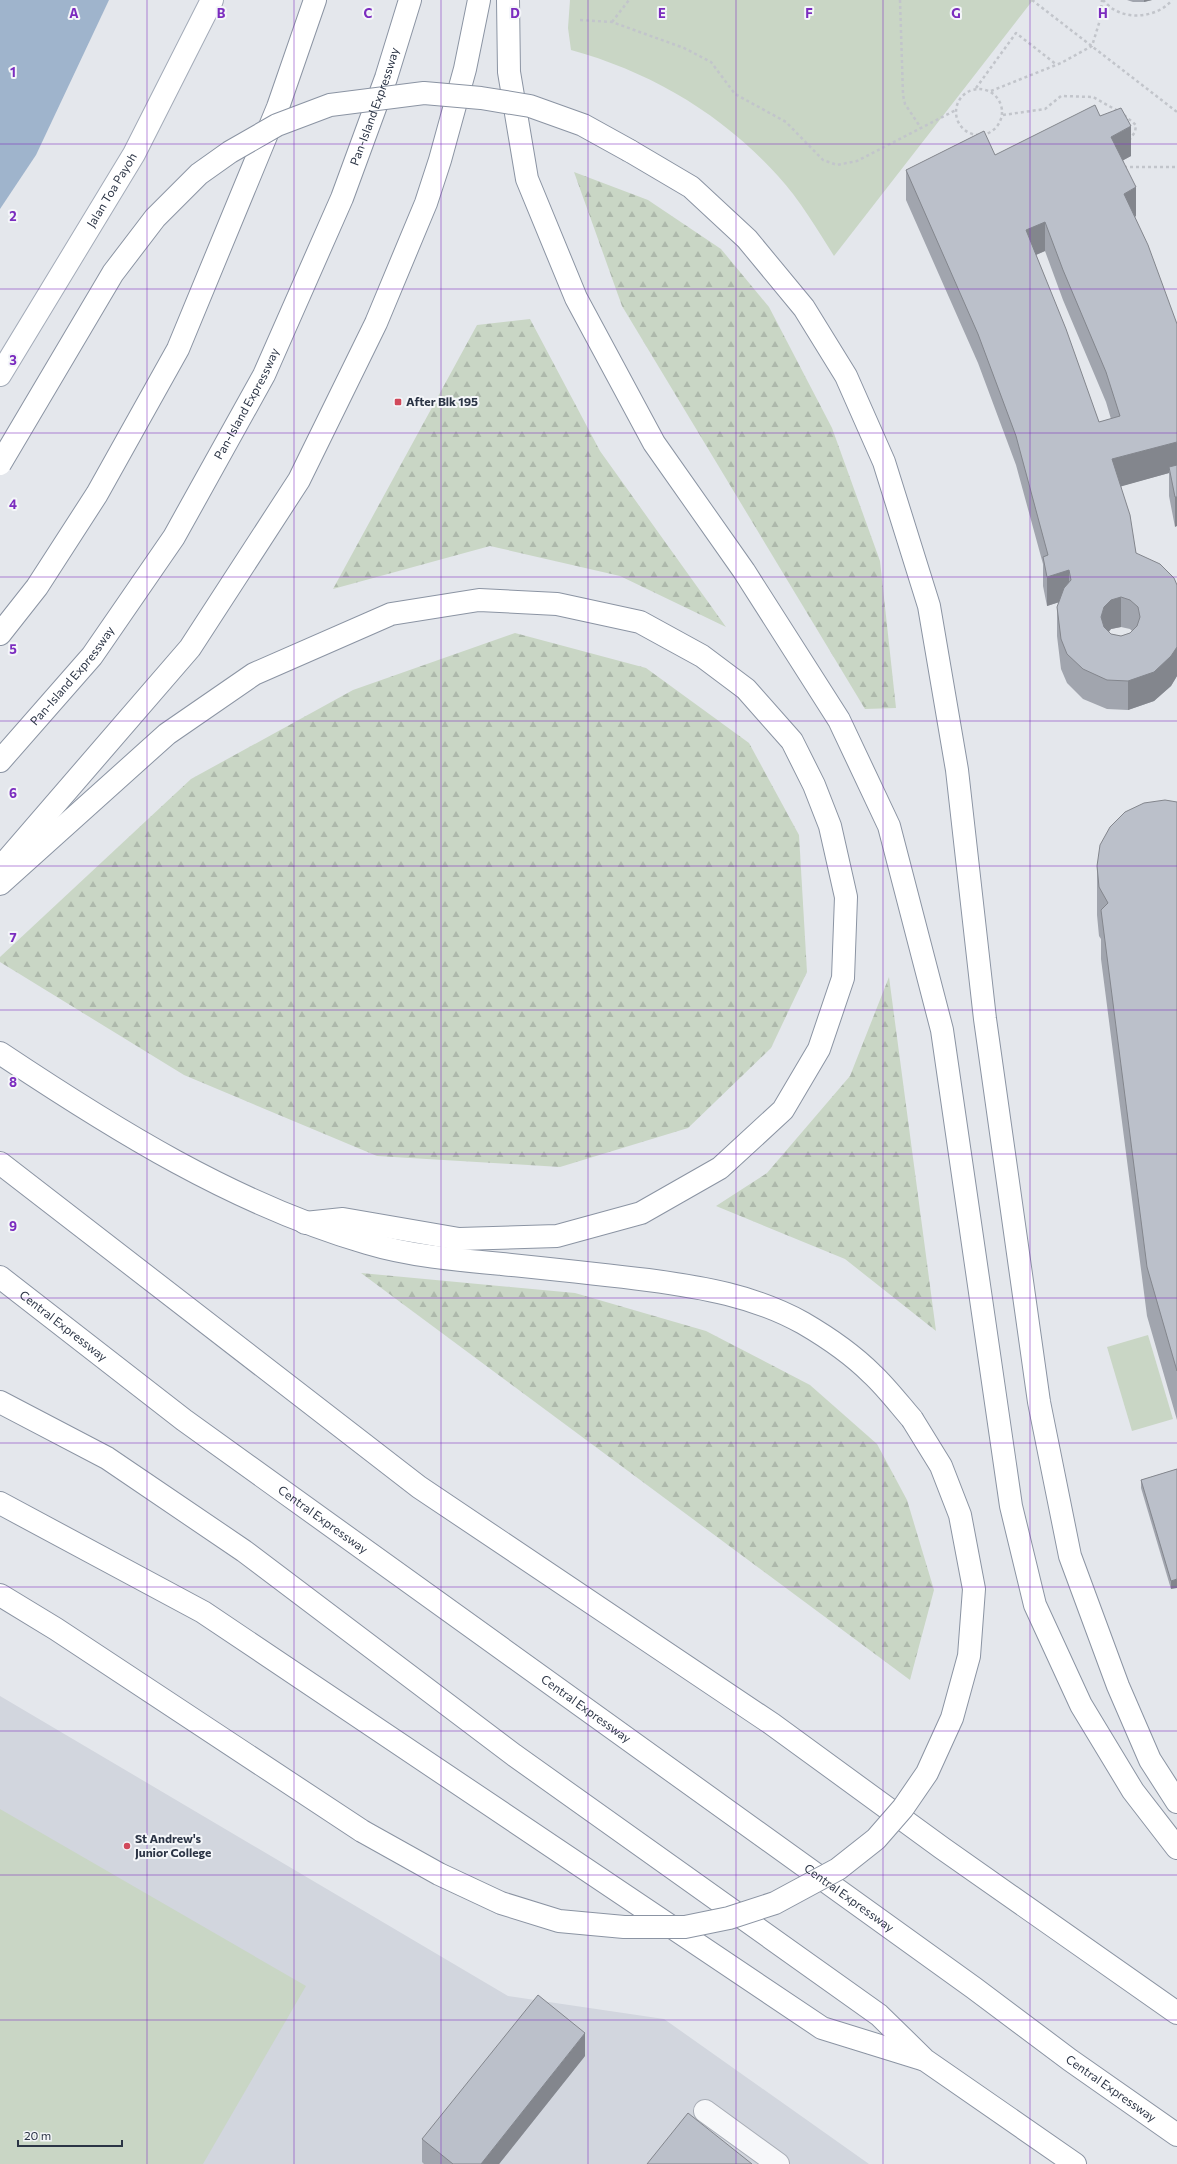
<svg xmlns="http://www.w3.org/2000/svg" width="1177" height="2164" font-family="Commissioner,sans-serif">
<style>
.built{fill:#d2d6de}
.green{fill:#c9d6c5}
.forest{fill:url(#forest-firs)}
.water{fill:#9fb4cc}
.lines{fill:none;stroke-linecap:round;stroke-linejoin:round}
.minor-casing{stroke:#a9aeb7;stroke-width:24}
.major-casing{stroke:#a3abb8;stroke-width:24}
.highway-casing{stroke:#8b94a3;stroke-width:24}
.path{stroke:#c2c5cb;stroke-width:2.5;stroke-dasharray:3 3;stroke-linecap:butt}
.minor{stroke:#f7f8fa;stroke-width:22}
.major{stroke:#fff;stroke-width:22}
.highway{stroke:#fff;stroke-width:22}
.highway-bridge-casing{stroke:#8b94a3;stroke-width:24;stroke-linecap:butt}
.highway-bridge{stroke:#fff;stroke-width:22}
.wall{fill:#a1a5ae;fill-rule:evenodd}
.shaded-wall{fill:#83868d}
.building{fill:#bbc0ca;stroke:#83868d;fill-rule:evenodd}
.grid{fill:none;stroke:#7b2cbf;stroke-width:1;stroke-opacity:0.55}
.poi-dot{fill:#d1495b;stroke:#f4f6f9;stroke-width:1.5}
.labels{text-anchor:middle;stroke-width:4;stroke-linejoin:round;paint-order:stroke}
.street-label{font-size:12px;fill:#2b3445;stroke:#f4f6f9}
.poi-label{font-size:12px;font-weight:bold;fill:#2b3445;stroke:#f4f6f9;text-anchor:start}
.grid-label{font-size:13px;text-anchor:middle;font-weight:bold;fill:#7b2cbf;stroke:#f4f6f9;stroke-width:4;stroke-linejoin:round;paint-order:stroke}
</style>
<defs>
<pattern id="forest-firs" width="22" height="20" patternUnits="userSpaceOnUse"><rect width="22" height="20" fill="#c9d6c5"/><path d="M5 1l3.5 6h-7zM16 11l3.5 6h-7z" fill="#adb8ab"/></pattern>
</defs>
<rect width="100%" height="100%" fill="#e4e7ec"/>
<path class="built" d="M0 1696 508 1996 664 2019 869 2164H0Z"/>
<g class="green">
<path d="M570 0H1033L834 256C817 229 800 200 778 176 722 114 651 72 571 50L568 28Z"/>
<path d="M1148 1335 1173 1419 1132 1431 1107 1347Z"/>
<path d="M0 1809 306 1986 203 2164H0Z"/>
</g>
<g class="forest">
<path d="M574 172 648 200 721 249 769 307 832 428 880 561 896 708 865 709 622 306Z"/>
<path d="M530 319 600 451 726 627 620 576 490 546 333 589 477 325Z"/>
<path d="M515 633 646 668 749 743 799 835 807 972 771 1048 688 1128 560 1167 377 1156 184 1075 0 962V957L191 779 353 690Z"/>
<path d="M889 977 936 1331 845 1259 716 1206 767 1173 850 1076Z"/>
<path d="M361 1273 575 1293 706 1331 810 1385 877 1444 907 1500 934 1590 910 1680Z"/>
</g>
<path class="water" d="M0 0H109L36 155 0 209Z"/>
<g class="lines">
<defs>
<path id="minor" d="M705 2111 778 2164"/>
<g id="major">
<path id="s1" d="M0 375 134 154 212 0"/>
</g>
<g id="highway">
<path d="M508 0 509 72 527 179 576 298 654 443 744 571 839 720 889 826 942 1030 1011 1506 1035 1605 1081 1705 1133 1791 1177 1848"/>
<path d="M630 151 691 187 747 239 804 308 846 376 884 462 929 606 957 770 985 1019 1039 1402 1070 1556 1118 1686 1150 1760 1177 1802"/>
<path d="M0 634 37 587 97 494 178 349 278 107 315 0"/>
<path id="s2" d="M0 761 92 656 174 537 264 375 342 198 386 78 410 0"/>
<path d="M0 868 190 648 299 480 376 323 426 203 440 160 465 69 479 0"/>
<path d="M0 884 167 734 254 674 391 614 479 600 557 604 640 622 702 656 746 689 792 741 814 785 830 826 846 897 843 978 819 1049 783 1110 720 1168 641 1213 557 1236 459 1239 343 1219 305 1223"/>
<path d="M0 1053C114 1129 234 1204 367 1243 410 1256 457 1260 502 1264 550 1269 599 1274 648 1280 701 1287 755 1296 803 1323 827 1337 852 1354 872 1374 886 1387 899 1404 912 1419"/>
<path d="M0 1163 419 1487 772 1724 942 1848 1177 2013"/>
<path id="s3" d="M0 1277 184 1420 974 1988 1070 2060 1177 2135"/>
<path d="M0 1402 107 1458 244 1551 514 1755 879 2015 925 2060 1075 2164"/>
<path d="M0 1503 203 1612 822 2028 922 2059"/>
<path d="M0 1595 56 1629 362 1831"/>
</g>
</defs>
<use href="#minor" class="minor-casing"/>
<use href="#major" class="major-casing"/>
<use href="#highway" class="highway-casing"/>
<g class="path">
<path d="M900 0 903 95 905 104 921 128"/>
<path d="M1032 0 1177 112"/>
<path d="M1103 0C1106 3 1110 8 1115 10 1132 20 1159 16 1172 0"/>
<path d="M580 20 612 22 684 48 711 62 735 94 786 122 823 160 837 165 857 161 956 110"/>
<path d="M612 22 629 0"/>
<path d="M976 88 1016 33 1057 65"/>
<circle cx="979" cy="112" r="23"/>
<path d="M991 91 1061 63 1092 46 1100 20 1102 0"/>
<path d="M1003 115 1045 109 1061 96 1093 97 1118 111"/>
<path d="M1124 115 1136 125 1135 132 1130 139"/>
<path d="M1124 167H1177"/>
</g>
<use href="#minor" class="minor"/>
<use href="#major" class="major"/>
<use href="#highway" class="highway"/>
<defs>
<g id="highway-bridge">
<path d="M0 464 113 273 155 218 199 174 230 152 277 125 330 105 424 93 481 98 530 106 583 125 630 151"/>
<path d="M362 1831 439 1874 501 1903 559 1921 624 1927H685L729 1918 775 1903 838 1869 876 1839 903 1808 927 1773 952 1718 969 1656 974 1589 960 1515 941 1466 912 1419"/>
</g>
</defs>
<use href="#highway-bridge" class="highway-bridge-casing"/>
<use href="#highway-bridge" class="highway-bridge"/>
</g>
<g class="wall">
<path d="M1127 0H1152L1144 2H1133Z"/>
<path d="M1100 116 1131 156 1123 160 1136 216 1135 217 1177 324 1175 527 1169 496V473L1121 486 1136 553 1177 585V676L1171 686 1154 701 1128 710 1107 709 1083 699 1067 683 1061 669 1057 636V607L1059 602 1047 606 1043 586V564L1016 465 978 363 906 200V170L995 155ZM1045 251 1063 300 1106 402 1111 419 1099 422 1036 255ZM1121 627 1130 629 1132 631 1130 633 1121 636 1111 634 1109 632 1111 629Z"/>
<path d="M1177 802V1420L1147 1316 1101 959V939L1099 936 1097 915V866Z"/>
<path d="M1177 1469 1171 1589 1141 1488V1480Z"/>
<path d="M585 2056 499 2164H424L422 2162V2139Z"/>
</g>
<g class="shaded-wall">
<path d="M1144 0H1152L1144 2Z"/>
<path d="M1131 126V156L1111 167V137Z"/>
<path d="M1136 187V216L1124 223V194Z"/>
<path d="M1045 222V251L1026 259V230Z"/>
<path d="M1177 442V471L1169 467V473L1112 489V459Z"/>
<path d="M1175 497H1177V526L1175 527Z"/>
<path d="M1069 570V599L1047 606V577Z"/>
<path d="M1121 597V627L1111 629 1104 636 1101 617 1104 607 1111 600Z"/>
<path d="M1177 647V676L1171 686 1154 701 1128 710V681Z"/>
<path d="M1177 1579V1588L1171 1589V1581Z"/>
<path d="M585 2033V2056L499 2164H481Z"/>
</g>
<g class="building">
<path d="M1095 105 1100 116 1121 108 1131 126 1111 137 1136 187 1124 194 1148 245 1177 324V442L1112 459 1130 515 1136 553 1160 564 1174 578 1177 585V647L1171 656 1154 672 1128 681 1107 680 1083 669 1067 654 1061 639 1057 607 1064 588 1071 580 1069 570 1047 577 1043 557 1048 555 1016 436 978 334 906 170 984 131 995 155ZM1045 222 1063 270 1106 372 1120 416 1099 422 1066 329 1026 230ZM1121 597 1130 600 1138 607 1140 617 1137 626 1130 633 1121 636 1111 634 1104 627 1101 617 1104 607 1111 600Z"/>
<path d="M1177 465V497H1175L1169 467Z"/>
<path d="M1165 800 1177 802V1371L1147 1267 1101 910 1108 903 1099 887 1097 866 1100 845 1110 827 1125 812 1144 803Z"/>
<path d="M1177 1469V1579L1171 1581 1141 1480Z"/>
<path d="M538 1995 585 2033 481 2164H453L422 2139Z"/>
<path d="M688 2113 752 2164H647Z"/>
</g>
<path class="grid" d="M147 0V2164M294 0V2164M441 0V2164M588 0V2164M736 0V2164M883 0V2164M1030 0V2164M0 144H1177M0 289H1177M0 433H1177M0 577H1177M0 721H1177M0 866H1177M0 1010H1177M0 1154H1177M0 1298H1177M0 1443H1177M0 1587H1177M0 1731H1177M0 1875H1177M0 2020H1177"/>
<g class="poi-dot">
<rect x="394" y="398" width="8" height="8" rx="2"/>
<circle cx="127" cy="1846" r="4"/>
</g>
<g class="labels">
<g class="street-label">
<text dy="4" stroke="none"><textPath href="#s2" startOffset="760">Pan-Island Expressway</textPath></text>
<text dy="4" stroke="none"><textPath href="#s1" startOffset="216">Jalan Toa Payoh</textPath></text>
<text dy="4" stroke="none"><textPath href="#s2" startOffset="436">Pan-Island Expressway</textPath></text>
<text dy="4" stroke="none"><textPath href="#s2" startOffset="112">Pan-Island Expressway</textPath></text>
<text dy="4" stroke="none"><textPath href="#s3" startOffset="80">Central Expressway</textPath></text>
<text dy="4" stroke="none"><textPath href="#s3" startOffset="404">Central Expressway</textPath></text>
<text dy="4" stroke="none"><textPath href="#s3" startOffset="728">Central Expressway</textPath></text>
<text dy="4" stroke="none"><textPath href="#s3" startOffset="1052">Central Expressway</textPath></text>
<text dy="4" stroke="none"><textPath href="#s3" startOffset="1376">Central Expressway</textPath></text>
</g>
<g class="poi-label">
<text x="406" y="406">After Blk 195</text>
<text x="135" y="1843">St Andrew's<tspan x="135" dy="14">Junior College</tspan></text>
</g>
</g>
<g class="grid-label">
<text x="74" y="18">A</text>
<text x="221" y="18">B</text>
<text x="368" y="18">C</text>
<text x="515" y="18">D</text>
<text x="662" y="18">E</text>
<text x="809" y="18">F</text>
<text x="956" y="18">G</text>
<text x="1103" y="18">H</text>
<text x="13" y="77">1</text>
<text x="13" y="221">2</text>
<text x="13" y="365">3</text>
<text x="13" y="509">4</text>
<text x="13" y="654">5</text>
<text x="13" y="798">6</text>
<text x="13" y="942">7</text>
<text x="13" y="1087">8</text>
<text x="13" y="1231">9</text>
</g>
<path d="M18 2140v6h104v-6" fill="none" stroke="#2b3445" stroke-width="2"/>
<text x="24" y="2140" font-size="12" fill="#2b3445" stroke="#f4f6f9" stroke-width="3" paint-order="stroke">20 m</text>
</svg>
